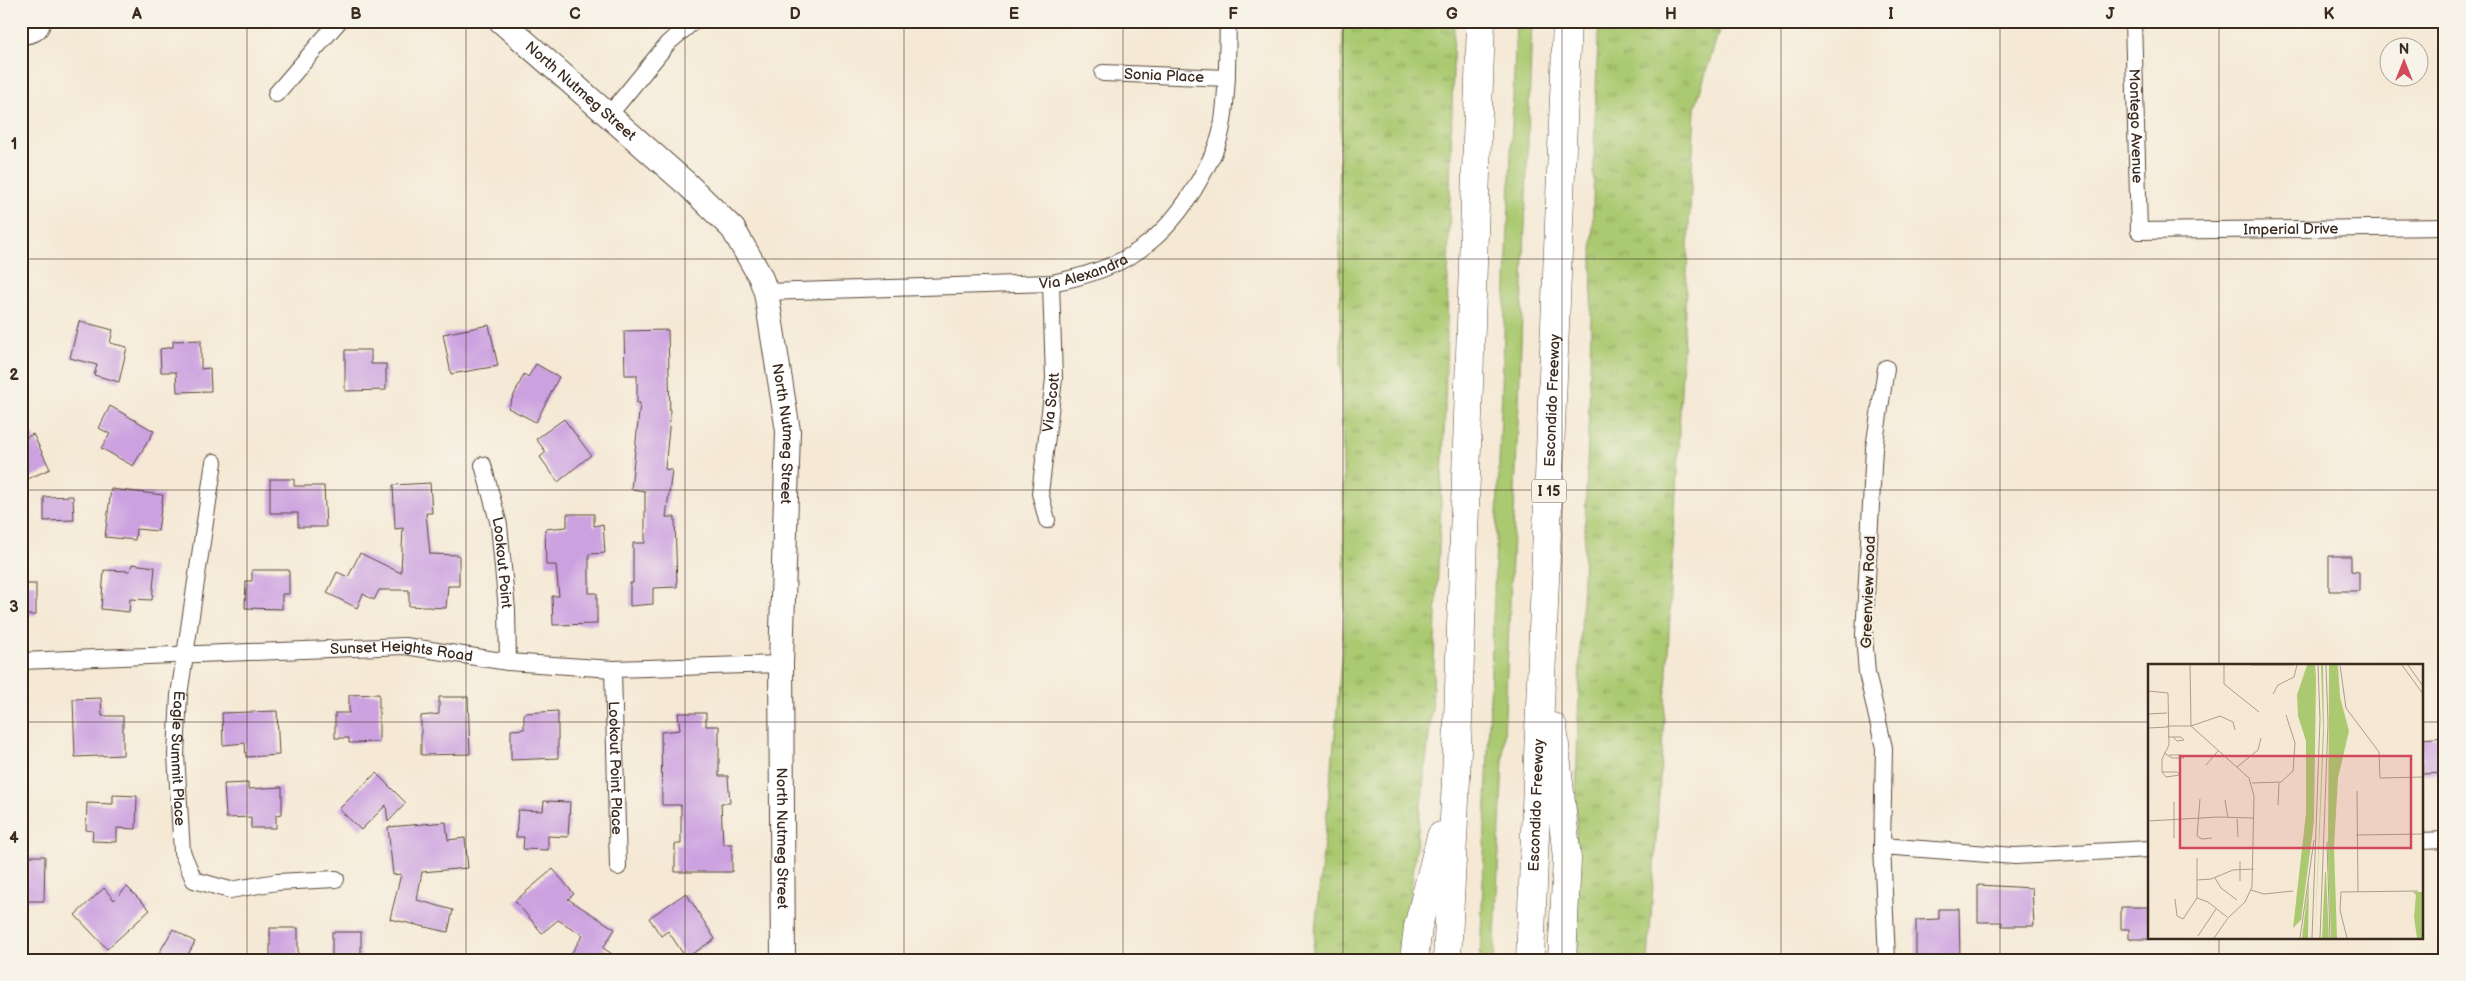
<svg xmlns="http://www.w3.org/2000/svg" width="2466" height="981" font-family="'Balsamiq Sans',sans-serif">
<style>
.grass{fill:url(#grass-tufts);stroke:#727a47}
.green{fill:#aac970;stroke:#727a47}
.building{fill:#cca1e0}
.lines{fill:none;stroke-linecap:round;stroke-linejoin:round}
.street-casing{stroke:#574739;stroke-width:18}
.secondary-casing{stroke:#574739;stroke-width:26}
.highway-casing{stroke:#574739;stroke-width:29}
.street{stroke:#fff;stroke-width:16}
.secondary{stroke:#fff;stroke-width:24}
.highway{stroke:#fff;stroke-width:28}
.grid{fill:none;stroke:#3b2a1e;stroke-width:1;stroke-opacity:0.55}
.labels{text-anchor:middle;stroke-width:4.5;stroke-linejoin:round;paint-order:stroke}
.shield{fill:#f7f3e8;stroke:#73665b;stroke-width:1}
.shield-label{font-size:14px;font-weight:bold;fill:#3b2a1e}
.street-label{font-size:15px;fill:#3b2a1e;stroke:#f7f3e8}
.inset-road{fill:none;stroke:#ab9d8c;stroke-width:1}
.view{fill:#d1495b;fill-opacity:0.15;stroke:#d1495b;stroke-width:2.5}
.inset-edge{fill:none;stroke:#3b2a1e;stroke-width:2.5}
.neatline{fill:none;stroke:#3b2a1e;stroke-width:2}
.grid-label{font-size:16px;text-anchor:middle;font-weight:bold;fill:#3b2a1e}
</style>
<defs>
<pattern id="grass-tufts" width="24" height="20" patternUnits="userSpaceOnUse" patternTransform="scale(1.25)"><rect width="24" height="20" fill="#aac970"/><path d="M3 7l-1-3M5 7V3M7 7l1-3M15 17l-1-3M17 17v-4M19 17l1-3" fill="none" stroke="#8ca35b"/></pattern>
</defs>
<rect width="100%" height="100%" fill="#f7f3e8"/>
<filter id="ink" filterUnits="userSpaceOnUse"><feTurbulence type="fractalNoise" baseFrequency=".02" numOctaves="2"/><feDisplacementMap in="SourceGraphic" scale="10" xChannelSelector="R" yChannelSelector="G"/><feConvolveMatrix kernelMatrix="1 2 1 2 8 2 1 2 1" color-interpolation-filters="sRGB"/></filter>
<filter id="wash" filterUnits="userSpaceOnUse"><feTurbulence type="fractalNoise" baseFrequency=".0096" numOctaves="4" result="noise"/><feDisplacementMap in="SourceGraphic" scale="20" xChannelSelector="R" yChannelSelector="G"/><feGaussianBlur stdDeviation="1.12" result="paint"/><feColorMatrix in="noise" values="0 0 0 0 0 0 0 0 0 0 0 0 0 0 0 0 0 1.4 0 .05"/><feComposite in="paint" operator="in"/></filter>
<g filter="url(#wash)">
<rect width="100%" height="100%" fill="#f5e9d5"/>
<g class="grass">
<path d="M1343 21H1454L1445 410 1432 709 1403 960H1312L1335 735 1345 610 1339 196Z"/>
<path d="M1599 21H1722L1695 108 1667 673 1648 960H1577C1572 774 1584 589 1589 403 1593 276 1592 149 1599 21Z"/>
</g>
<path class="green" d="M1516 21H1532L1519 402 1494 960H1480Z"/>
<g id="blocks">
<g class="building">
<path d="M79 321 113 330 110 343 127 347 119 382 94 375 97 365 70 358Z"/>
<path d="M489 325 498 366 451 374 443 334Z"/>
<path d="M668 330 670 418 665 469 672 470 666 517H675L677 587 653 588V604L630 606V583H633V543H645V491L631 489 640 403H637V375H625L624 331Z"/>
<path d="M201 340V369L210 368 211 391 177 392 176 372H161L160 349 173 347V341Z"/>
<path d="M345 350H371V364H386V390L345 391Z"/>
<path d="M536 364 559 377 536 422 508 408 524 374 528 377Z"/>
<path d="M110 406 154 431 133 466 101 448 110 434 99 428Z"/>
<path d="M564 419 591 455 558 482 540 457 546 452 536 439Z"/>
<path d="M33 434 50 469 21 482V440Z"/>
<path d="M270 479H294V486H324L326 527H298V513H270Z"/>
<path d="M430 483 432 513H426L430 554 459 555V586H448L446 608 409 606V590H379L374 600 363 594 357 608 327 593 337 572 348 577 360 553 401 573 403 528 395 529 393 485Z"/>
<path d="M111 489 163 495 158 531 136 529 135 540 105 537Z"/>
<path d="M73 496 74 520 44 521V497Z"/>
<path d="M567 514H594V526L603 524 605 553 589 554V593H597V624L553 625 552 596H559L556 565H546L545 529 567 527Z"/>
<path d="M2329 556H2351V571L2359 572V591H2329Z"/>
<path d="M132 564 155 567 152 600 130 599 129 612 101 609 104 570 130 571Z"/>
<path d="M252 570H289V594H282V609L245 608 246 581H252Z"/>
<rect x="21" y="584" width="15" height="31"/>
<path d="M379 694V742L349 743V738H335V713H349V695Z"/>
<path d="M439 697H468L470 754 421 755V716L439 714Z"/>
<path d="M101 698 102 716H123V755L75 757 73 699Z"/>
<path d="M277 711 279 755 246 757 245 743 223 745 222 713Z"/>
<path d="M558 711V758L511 760V730L524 729V713Z"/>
<path d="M678 713H706V726H719V776H728L730 803H721L723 844H732V872H675V844H681V805H662L661 732 680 730Z"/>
<path d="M2445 737V773L2422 774V739Z"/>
<path d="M376 773 406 803 388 822 386 805 361 830 339 809Z"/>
<path d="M248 783V789L282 787V814L276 815V828H251V817L226 818 224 784Z"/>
<path d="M113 795 137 796 136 829 117 828V842L92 841 93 831 86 830 87 803 113 804Z"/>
<path d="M544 801 570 802 568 837 548 836V850L523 849 524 837H516L518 810 543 811Z"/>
<path d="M446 822 448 840 465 838 468 868 422 872 417 900 453 910 448 932 390 919 401 874 393 875 388 827Z"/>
<path d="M21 856H45L44 901H21Z"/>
<path d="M553 869 574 894 568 899 615 929 603 948 621 960H567L583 935 558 920 542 933 515 901Z"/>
<path d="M1978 885 2032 888 2034 926H2002V922H1978Z"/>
<path d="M127 887 150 910 107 949 75 915 104 888 114 900Z"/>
<path d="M686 893 715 939 686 958 668 931 661 936 649 918Z"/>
<path d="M2121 907H2150V939H2129V929H2121Z"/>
<path d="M1939 909H1959L1960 960H1916V920L1939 919Z"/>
<rect x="270" y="928" width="28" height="32"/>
<path d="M173 929 195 942 185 960H155Z"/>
<rect x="332" y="932" width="29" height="28"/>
</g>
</g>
</g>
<g filter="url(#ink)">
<use href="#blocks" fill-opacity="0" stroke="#574739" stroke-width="1"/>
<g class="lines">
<defs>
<g id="street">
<path id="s1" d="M2133 21 2139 231 2445 227"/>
<path d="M21 36C33 35 40 33 43 21"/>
<path id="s2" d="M1103 73 1227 78"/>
<path d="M276 94 339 21"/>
<path d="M609 115 668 43 694 21"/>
<path id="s3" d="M766 292 1051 283C1122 270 1165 243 1200 179 1209 163 1219 145 1222 127 1228 93 1227 56 1228 21"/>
<path d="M1886 368 1874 448 1864 635 1867 673 1884 748 1882 846 1887 960"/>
<path id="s4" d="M214 462 179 695 176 755 182 852 194 880 230 890 277 882 336 879"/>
<path id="s5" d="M483 465 499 525 507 610 508 662"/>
<path id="s6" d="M1047 520 1040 493 1054 379 1051 283"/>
<path id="s7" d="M21 661 405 646 508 662 613 669 781 664"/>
<path id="s8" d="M613 669 618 867"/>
<path d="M2422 841 2445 840"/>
<path d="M1882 846 2015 856 2150 849"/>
</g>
<g id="secondary">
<path id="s9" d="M501 21 688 185 733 229 760 276 766 292 788 431 781 664 783 960"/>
</g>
<g id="highway">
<path d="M1553 727 1567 859 1562 960"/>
<path d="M1414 960 1418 927 1441 836"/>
<path d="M1447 960 1456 779 1481 21"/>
<path id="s10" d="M1530 960 1567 21"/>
</g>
</defs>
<use href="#street" class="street-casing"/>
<use href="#secondary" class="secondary-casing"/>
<use href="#highway" class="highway-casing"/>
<use href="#street" class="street"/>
<use href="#secondary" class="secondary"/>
<use href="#highway" class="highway"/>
</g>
</g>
<path class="grid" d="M247 21V960M466 21V960M685 21V960M904 21V960M1123 21V960M1343 21V960M1562 21V960M1781 21V960M2000 21V960M2219 21V665M21 259H2445M21 490H2445M21 722H2150M2422 722H2445M2219 937V960"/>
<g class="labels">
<rect class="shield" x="1531.5" y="479.5" width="35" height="23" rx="4"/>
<g class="shield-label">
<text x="1549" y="496">I 15</text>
</g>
<g class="street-label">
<text dy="5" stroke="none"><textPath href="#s2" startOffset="61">Sonia Place</textPath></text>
<text dy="5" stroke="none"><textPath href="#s9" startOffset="106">North Nutmeg Street</textPath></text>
<text dy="5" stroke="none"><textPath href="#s1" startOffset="105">Montego Avenue</textPath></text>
<text dy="5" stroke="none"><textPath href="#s1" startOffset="362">Imperial Drive</textPath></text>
<text dy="5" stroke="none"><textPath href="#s3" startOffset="319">Via Alexandra</textPath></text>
<text dy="5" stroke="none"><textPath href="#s10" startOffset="560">Escondido Freeway</textPath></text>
<text dy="5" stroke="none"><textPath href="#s6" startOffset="119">Via Scott</textPath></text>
<text dy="5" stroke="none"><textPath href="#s9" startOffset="526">North Nutmeg Street</textPath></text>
<text dy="5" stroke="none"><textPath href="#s5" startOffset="100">Lookout Point</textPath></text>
<text transform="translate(1868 592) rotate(-88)" y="5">Greenview Road</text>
<text dy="5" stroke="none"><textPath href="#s7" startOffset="381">Sunset Heights Road</textPath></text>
<text dy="5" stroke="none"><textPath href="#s4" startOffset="299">Eagle Summit Place</textPath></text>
<text dy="5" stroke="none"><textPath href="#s8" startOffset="99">Lookout Point Place</textPath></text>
<text dy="5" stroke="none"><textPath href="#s10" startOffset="155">Escondido Freeway</textPath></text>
<text dy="5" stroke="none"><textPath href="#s9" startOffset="931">North Nutmeg Street</textPath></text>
</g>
</g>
<g transform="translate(2148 664)">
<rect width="275" height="275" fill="#f5e9d5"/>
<path d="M159 1H167L168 14 166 158 153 256 145 264 158 149V77L150 52 149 31ZM181 1H190L192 33 201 67 190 114 186 183 189 274H183L180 193Z" fill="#aac970"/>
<path d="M173 1H175L176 69 167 274 175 63ZM177 208H178L181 274H174ZM161 215 160 274H154ZM265 228H275V274H269L266 253 268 231Z" fill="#aac970"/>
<path class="inset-road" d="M42 1 43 62 101 114 106 132 104 223 97 238 80 254 66 274M76 1V20L111 48M103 1H146M192 1 198 44 231 88 232 114 275 113M254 1 275 30M260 1 275 22M0 27 20 29 21 81 14 95V108M125 30 130 21 146 13 149 1M0 50 19 49M19 62H43L72 52 85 58 87 66M0 64 20 63M20 73H33L36 76 29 77 25 73M16 89 24 94H36L33 91H21M58 101 70 87M89 103 110 86 113 74M14 108H29L32 111 18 113ZM104 119 133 118 145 107 147 79 138 51M209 127 210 228M52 135 49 172 54 175 64 174M77 136 80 154M130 141 131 119M89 155 90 173M0 157 70 153 105 154M208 171 275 170M26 174V138M179 178 182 274M67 214 73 224 89 236M49 216 63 215 85 206 106 205M92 217V197M103 226 116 230 145 227M49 234 60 238 79 253M27 235 29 252 35 255 49 234V194M50 272 68 245M152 274 166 176M164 274 172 55 170 1M172 274 180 59 178 1M199 274 192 246 193 228 270 227"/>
<path class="view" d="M32 92H263V184H32Z"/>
<rect width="275" height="275" class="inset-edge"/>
</g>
<rect width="2466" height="981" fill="none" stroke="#f7f3e8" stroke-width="55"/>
<g transform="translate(2404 62)"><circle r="24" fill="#f7f3e8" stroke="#aca397"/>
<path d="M0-4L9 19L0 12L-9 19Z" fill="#d1495b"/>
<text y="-8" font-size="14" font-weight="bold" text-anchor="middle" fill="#3b2a1e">N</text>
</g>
<rect x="28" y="28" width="2410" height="926" class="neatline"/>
<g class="grid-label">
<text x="137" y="19">A</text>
<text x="356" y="19">B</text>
<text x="575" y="19">C</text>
<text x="795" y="19">D</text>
<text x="1014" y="19">E</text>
<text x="1233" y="19">F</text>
<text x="1452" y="19">G</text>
<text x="1671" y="19">H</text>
<text x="1891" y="19">I</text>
<text x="2110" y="19">J</text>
<text x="2329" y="19">K</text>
<text x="14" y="149">1</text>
<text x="14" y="380">2</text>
<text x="14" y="612">3</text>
<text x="14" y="843">4</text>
</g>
</svg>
